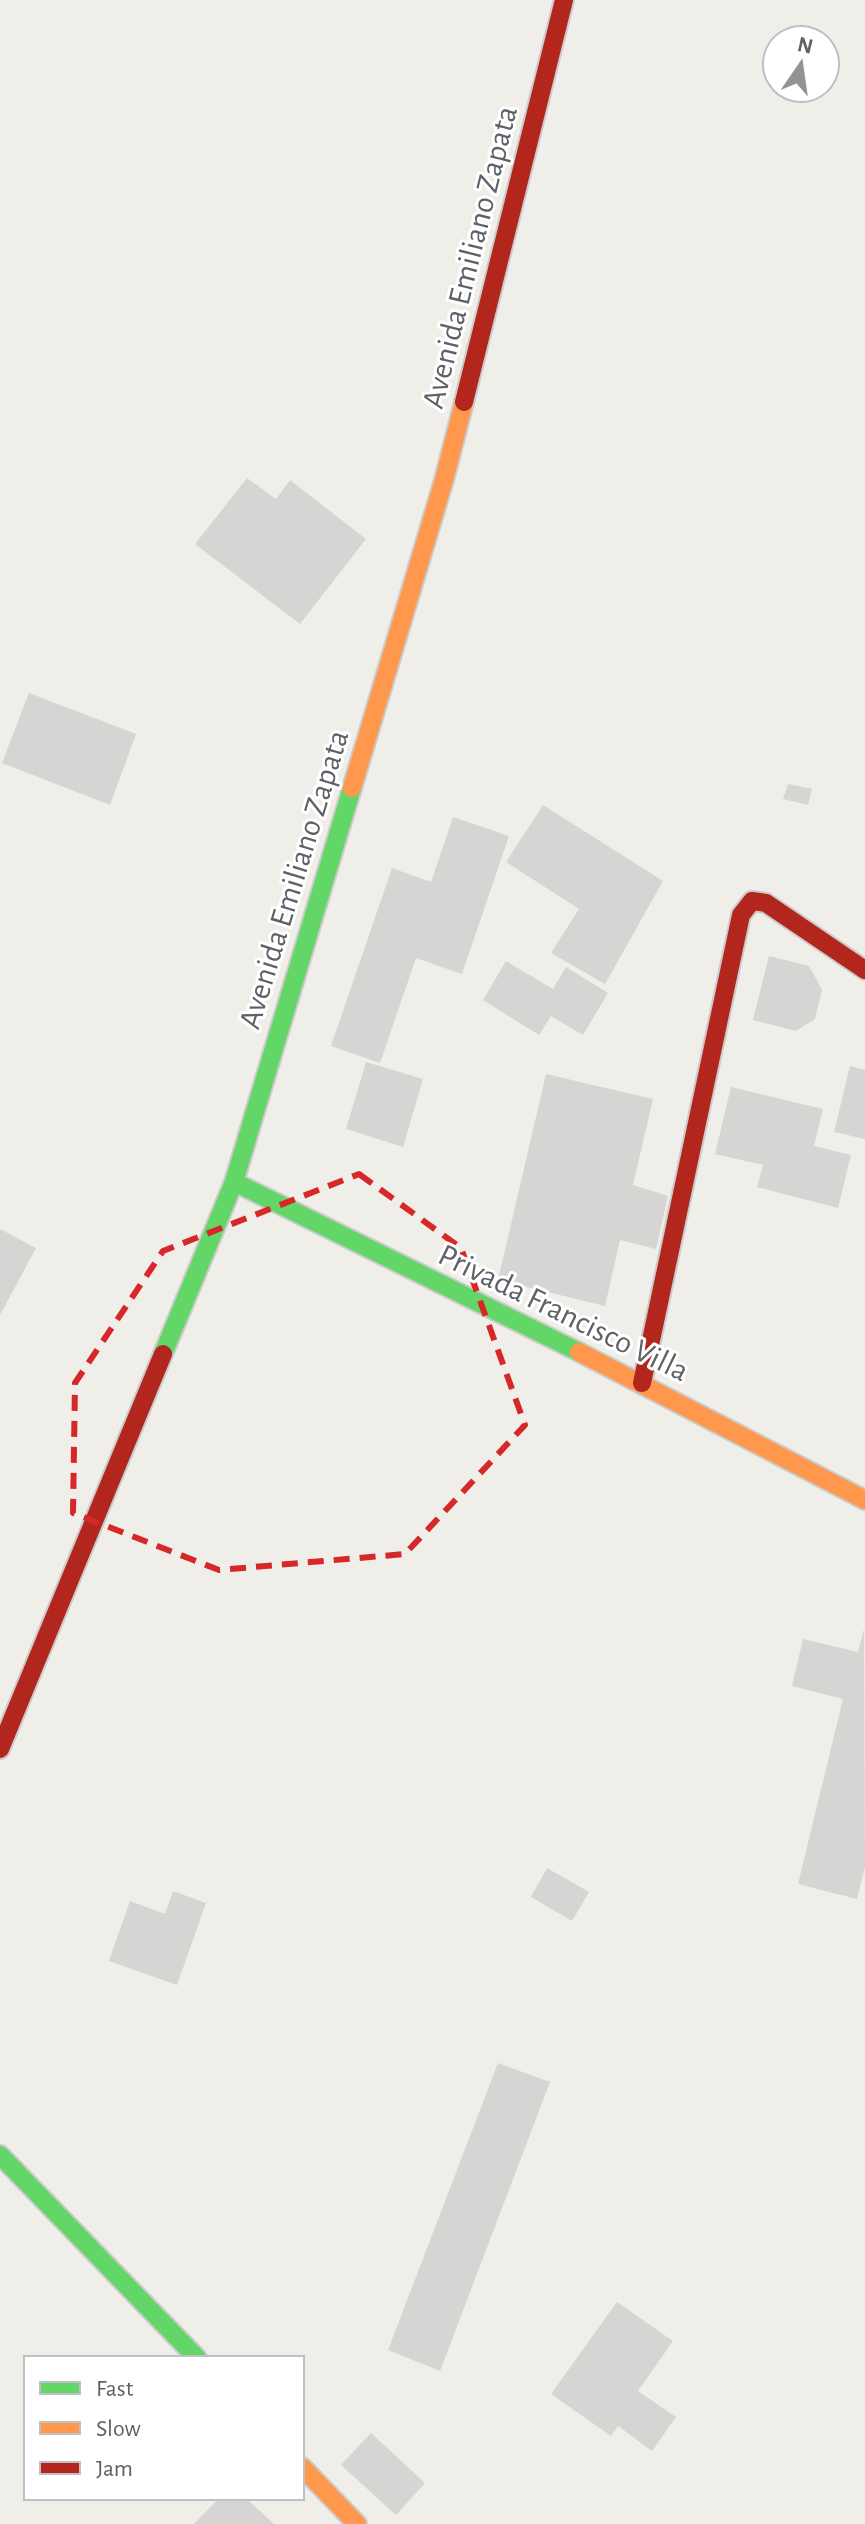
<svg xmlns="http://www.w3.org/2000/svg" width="865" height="2524" font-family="'Alegreya Sans',sans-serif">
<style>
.building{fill:#d6d5d3}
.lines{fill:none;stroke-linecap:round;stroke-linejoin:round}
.fast-casing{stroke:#cbcbca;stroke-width:22}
.slow-casing{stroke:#cbcbca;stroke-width:22}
.jam-casing{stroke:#cbcbca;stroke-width:22}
.fast{stroke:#63d668;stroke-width:18}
.slow{stroke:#ff974d;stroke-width:18}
.jam{stroke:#b3261e;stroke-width:18}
.marked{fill:none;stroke:#d62828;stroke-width:6;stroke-dasharray:16 10;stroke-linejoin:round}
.labels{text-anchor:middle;stroke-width:6;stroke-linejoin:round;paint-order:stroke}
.street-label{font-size:32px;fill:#5e6268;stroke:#fff}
</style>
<rect width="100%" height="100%" fill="#efeee9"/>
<g class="building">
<path d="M247 478 276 499 290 480 366 539 300 624 195 544Z"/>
<path d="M29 693 136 734 110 805 2 763Z"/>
<path d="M788 784 812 789 808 805 783 799Z"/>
<path d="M543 805 663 881 605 984 551 953 579 909 506 862Z"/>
<path d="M453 817 509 836 462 974 416 958 380 1063 331 1046 392 868 431 882Z"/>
<path d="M769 956 809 966 822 990 815 1019 796 1031 753 1020Z"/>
<path d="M506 961 553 989 566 967 608 993 583 1035 551 1016 539 1035 483 1000Z"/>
<path d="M366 1062 423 1079 403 1147 346 1129Z"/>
<path d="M850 1066 865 1070V1139L834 1132Z"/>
<path d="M546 1074 653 1099 633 1185 668 1196 656 1249 620 1240 605 1306 498 1280Z"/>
<path d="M731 1087 823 1109 814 1146 851 1155 838 1208 757 1187 763 1165 715 1154Z"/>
<path d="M0 1229 36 1248 0 1315Z"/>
<path d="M864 1629 865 1867 857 1899 798 1884 843 1699 792 1686 803 1639 858 1652Z"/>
<path d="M547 1868 589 1892 572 1921 531 1897Z"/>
<path d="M173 1891 206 1903 177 1985 109 1961 130 1901 165 1914Z"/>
<path d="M498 2063 550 2082 440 2371 388 2350Z"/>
<path d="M617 2302 673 2341 638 2391 676 2417 652 2451 618 2426 611 2436 551 2394Z"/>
<path d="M371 2433 425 2483 396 2515 341 2465Z"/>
<path d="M219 2498H246L274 2524H194Z"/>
</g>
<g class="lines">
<defs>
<g id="fast">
<path d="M234 1182 579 1352"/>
<path d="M163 1354 234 1182 352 788"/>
<path d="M0 2155 197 2358"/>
</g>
<g id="slow">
<path d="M352 788 444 480 464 402"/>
<path d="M579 1352 865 1500"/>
<path d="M302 2467 357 2524"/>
</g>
<g id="jam">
<path d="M464 402 564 0"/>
<path d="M642 1383 741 915 752 901 766 903 865 970"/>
<path d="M0 1749 163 1354"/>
</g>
</defs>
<use href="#fast" class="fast-casing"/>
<use href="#slow" class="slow-casing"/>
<use href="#jam" class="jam-casing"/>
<use href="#fast" class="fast"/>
<use href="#slow" class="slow"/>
<use href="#jam" class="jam"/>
</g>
<path class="marked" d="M359 1174 461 1248 525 1425 405 1554 219 1570 73 1513 75 1383 163 1251Z"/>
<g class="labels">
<g class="street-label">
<text transform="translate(469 257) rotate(-76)" y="11">Avenida Emiliano Zapata</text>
<text transform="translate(293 879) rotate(-73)" y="11">Avenida Emiliano Zapata</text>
<text transform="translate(564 1312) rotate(26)" y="11">Privada Francisco Villa</text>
</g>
</g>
<rect x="24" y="2356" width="280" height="144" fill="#ffffff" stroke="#bfc0c3" stroke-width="2"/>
<rect x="40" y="2382" width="40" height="12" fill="#63d668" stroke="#bfc0c3" stroke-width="2"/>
<text x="96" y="2396" font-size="24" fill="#5e6268">Fast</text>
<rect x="40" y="2422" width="40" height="12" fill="#ff974d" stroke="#bfc0c3" stroke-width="2"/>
<text x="96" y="2436" font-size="24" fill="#5e6268">Slow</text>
<rect x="40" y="2462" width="40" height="12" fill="#b3261e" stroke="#bfc0c3" stroke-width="2"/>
<text x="96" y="2476" font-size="24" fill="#5e6268">Jam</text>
<g transform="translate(801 64) rotate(13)"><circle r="38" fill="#ffffff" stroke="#bfc0c3" stroke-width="2"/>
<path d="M0-6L14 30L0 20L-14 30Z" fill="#919395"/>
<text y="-12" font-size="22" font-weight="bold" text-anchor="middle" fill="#5e6268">N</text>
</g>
</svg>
